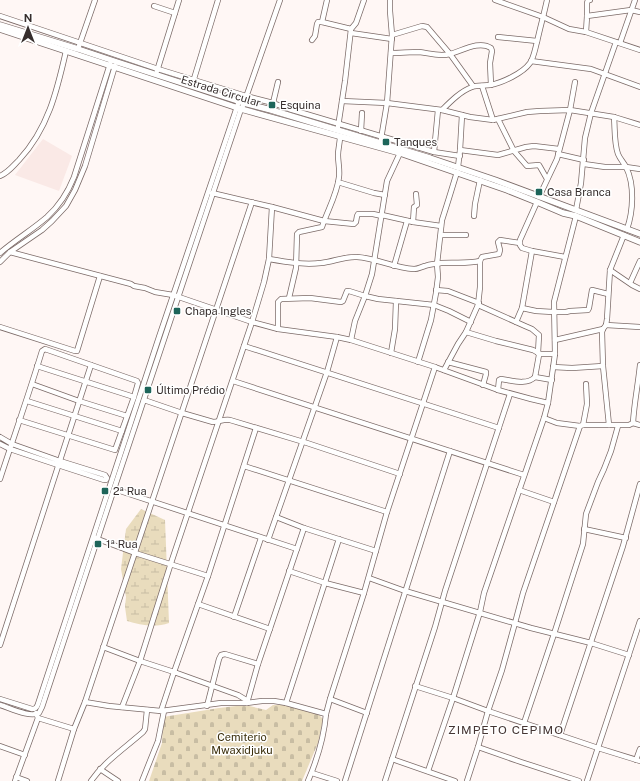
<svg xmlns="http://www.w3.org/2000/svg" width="640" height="781" font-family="'Public Sans',sans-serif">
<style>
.built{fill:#fae9e6}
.wetland{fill:url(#wetland-marsh)}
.cemetery{fill:url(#cemetery-stones)}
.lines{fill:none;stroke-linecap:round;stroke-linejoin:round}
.minor-casing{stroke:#7c6b68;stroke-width:6}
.major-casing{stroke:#7c6b68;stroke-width:7}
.minor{stroke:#fff;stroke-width:4.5}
.major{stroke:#fff;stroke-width:5.5}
.poi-dot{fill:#1d655a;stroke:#fff;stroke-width:1.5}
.labels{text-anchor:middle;stroke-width:3;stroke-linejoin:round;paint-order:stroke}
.street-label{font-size:11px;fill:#362e2d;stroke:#fff}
.poi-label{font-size:11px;fill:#362e2d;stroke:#fff;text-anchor:start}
.park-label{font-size:11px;fill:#3b2f0c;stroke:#fff}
.neighbourhood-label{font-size:12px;letter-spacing:1px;fill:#463634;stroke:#fff}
</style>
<defs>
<pattern id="wetland-marsh" width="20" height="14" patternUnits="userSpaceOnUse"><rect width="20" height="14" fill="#e9dcbd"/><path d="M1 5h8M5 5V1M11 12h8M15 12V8" fill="none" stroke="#c8bda3"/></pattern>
<pattern id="cemetery-stones" width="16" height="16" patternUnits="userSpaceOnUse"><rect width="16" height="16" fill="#e9dcbd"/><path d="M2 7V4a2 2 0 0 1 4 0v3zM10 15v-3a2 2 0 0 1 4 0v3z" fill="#c8bda3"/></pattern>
</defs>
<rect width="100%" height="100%" fill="#fff7f5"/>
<path class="built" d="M43 139 72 156 59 191 15 175Z"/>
<path class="wetland" d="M141 509 165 520 169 623C155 628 140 625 127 621L125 607 126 597 121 569 126 529Z"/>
<path class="cemetery" d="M245 705 266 710 273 705H289L315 711 323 719 318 743 302 781H149L162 743 163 717 219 708Z"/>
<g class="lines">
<defs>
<g id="minor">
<path d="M495 0 543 17 569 29 586 32 640 50"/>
<path d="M154 6 175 13"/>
<path d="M0 16 158 69 246 96 273 103 289 109 434 152 460 156"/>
<path d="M587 16V3L588 0H590"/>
<path d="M322 22 327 0"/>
<path d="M586 32 587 16 631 10 640 12"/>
<path d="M351 33 392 39"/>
<path d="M392 35 422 26 427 27 450 54 473 86"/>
<path d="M498 37 537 41"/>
<path d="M312 40 315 36 317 24 318 22H322L351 29"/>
<path d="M620 43 635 0"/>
<path d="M79 46 95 0"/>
<path d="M391 53C400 53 410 52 419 52 429 53 439 57 450 54 462 51 479 40 491 48L492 51 490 63 491 85"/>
<path d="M531 61 591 69 640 87"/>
<path d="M157 71 179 0"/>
<path d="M193 82 218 0"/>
<path d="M482 86 493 120"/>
<path d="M342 101 387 103 442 110 470 117 493 120 527 112 540 111 570 110 614 117 640 125"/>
<path d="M273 103 278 82"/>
<path d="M442 110C451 101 461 91 472 87 477 85 484 86 490 85 502 83 523 73 530 63 534 57 535 49 537 42 540 28 544 14 547 0"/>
<path d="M614 117C615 129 614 143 618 154 620 159 624 163 626 167 635 185 633 212 627 229"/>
<path d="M498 119 514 151 527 166 539 165 547 179"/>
<path d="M338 127 345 81 351 29 356 23 364 0"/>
<path d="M361 131 362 113"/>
<path d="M381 139 387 103 392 35 390 11V0"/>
<path d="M460 150 498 155 526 147 534 146 559 149"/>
<path d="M434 152 438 110"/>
<path d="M558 154 584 160"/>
<path d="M584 164 605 167H626L640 169"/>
<path d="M458 167 460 150 462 115"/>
<path d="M0 176C9 172 12 167 19 160 48 129 57 91 66 51"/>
<path d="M338 183H341L374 193 385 195"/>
<path d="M212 193 272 207 324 221 354 224 356 222 357 216 358 214H373L382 216"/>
<path d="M539 197 557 159 570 110 575 82"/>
<path d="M537 202 520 240V245L522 248 532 251 565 257"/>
<path d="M576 210 581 183 585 138 591 113 616 42"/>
<path d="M382 215 413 222 441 226"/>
<path d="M474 216 475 204 480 180"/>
<path d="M413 222 414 207 417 205 416 194"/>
<path d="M441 235H466"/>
<path d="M10 252 131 284 134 286 145 288 155 292 173 295 252 322 278 329 337 337 351 340 435 367 498 390 531 399 548 403"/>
<path d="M0 253C15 240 32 230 47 217 59 206 68 192 74 177L110 64"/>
<path d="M269 259C286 262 303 265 321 263 333 262 345 256 357 257 376 258 394 268 414 269 418 269 421 267 425 266 430 264 436 264 441 263 454 262 467 264 480 261L482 257 499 254 500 250 498 242 500 240 520 243"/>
<path d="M0 262 10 252 42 230 52 221 66 206 75 190 85 166 115 66"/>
<path d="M394 266 407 221"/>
<path d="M610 270 632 285 640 289"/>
<path d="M630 283 640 261"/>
<path d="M436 290 448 291 479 303"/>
<path d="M289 298 296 268 297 234 299 232 322 227C327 211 337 195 339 177 340 170 338 162 338 155 338 149 340 143 340 136"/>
<path d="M478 305 525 326 532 329 539 335 538 353 539 355 535 377C526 386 511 380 501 379L499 380 498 390"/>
<path d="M522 308 536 311 553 312H566L570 311 588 310 589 308 592 290 608 294"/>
<path d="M516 322 522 308 532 251"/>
<path d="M606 325 640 327"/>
<path d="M0 327 75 351H77L100 276"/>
<path d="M278 329V302L281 299 310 298 341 302 343 301 347 291H349L365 296 378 299 434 305 449 311 471 322"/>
<path d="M466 332 496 341 533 350 540 354H555"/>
<path d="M351 340 355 321 365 296 372 274 387 181 400 153"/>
<path d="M555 340 603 329"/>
<path d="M244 346 499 428"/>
<path d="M391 353 395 329 396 301"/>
<path d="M418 362 431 320 436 293 438 277 437 264 442 220 449 198 457 172"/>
<path d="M448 362 486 372V374L483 385"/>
<path d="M37 366 134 397"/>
<path d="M553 367 572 368 603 366"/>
<path d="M444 370 458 344 466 332 478 305 480 287V261"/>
<path d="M535 377 552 380"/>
<path d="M233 381 524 475"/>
<path d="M32 384 79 401 127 416"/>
<path d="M144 400 182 413 213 422C219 422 223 419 230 420L307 443 400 474"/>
<path d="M27 401 122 431"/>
<path d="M544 418 557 423 580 426 583 425H629L633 423 640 425"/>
<path d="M633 423C634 404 638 385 640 365"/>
<path d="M583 425 587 404 586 384"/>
<path d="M609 425 603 366 602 332 603 329 606 325 607 319 610 270 624 235"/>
<path d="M0 437 12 444 60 461 105 475 107 478 106 480H104L58 465 10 449 0 444"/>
<path d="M244 466 387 512"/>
<path d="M0 479C14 436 29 394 42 351L45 349 137 381 138 383 134 397 115 450 19 420"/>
<path d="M114 489 297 549"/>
<path d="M519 490 554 502"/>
<path d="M276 517 304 528 376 551"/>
<path d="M584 529 626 538"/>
<path d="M95 538 135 553 208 576"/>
<path d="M268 540 327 372 337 337"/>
<path d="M289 571 325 583 364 593"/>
<path d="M369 578 405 591 531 628 591 643 629 655"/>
<path d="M198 604 270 629"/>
<path d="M234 617 261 538"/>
<path d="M0 645 91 365"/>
<path d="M103 647 140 661 174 672 208 576 256 428"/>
<path d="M415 686 453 698 488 711 598 748 640 761"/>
<path d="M0 699 32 709C36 709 37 707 38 704L159 337 239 101"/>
<path d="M330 699 367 713"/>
<path d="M85 702 252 202"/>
<path d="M247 703 258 664 304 528"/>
<path d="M286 703 339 539"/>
<path d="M0 705C10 708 30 718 39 713L42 707C66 635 89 563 113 492 155 365 197 238 240 112L244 103 280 0"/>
<path d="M207 706 219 659 221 655 225 654 258 664"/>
<path d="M122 707 140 661 171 563 252 322 264 282 269 259 272 207"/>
<path d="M161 711 174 672 238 695 248 701"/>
<path d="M326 714 330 699 364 593 387 512 435 367"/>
<path d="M38 718 74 729"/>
<path d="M524 723 554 634 583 544 586 514 598 482 604 469 611 451 618 426"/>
<path d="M560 735 623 546 640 484"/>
<path d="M0 746 25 755"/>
<path d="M478 747 521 762 579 781"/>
<path d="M392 759 455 781"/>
<path d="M636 760 640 749"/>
<path d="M100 769 118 781"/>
<path d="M428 771 453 698 480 612 484 593 544 418 548 403 555 354 554 302 576 216"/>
<path d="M312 773 337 781"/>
<path d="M16 777 27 781"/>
<path d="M15 781 38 718 36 713"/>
<path d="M58 781 74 729 85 702 109 706 161 711 221 703H247L262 701H274L286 703 326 714C324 737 317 760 308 781"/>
<path d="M91 781C105 761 125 748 143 732L145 729 147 710"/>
<path d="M142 781 158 741 164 711"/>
<path d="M345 781 450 451"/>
<path d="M385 781 435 627 445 591 510 394"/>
<path d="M467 781 478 747 488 711 502 670 515 623 523 593 580 426"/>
<path d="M587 781 640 621"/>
</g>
<g id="major">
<path d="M0 25 78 49 117 62 244 103 271 110 430 158 495 180 640 234"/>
<path d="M0 29 241 109 400 153 507 190 537 202 563 213 576 216 640 242"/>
</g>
</defs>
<use href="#minor" class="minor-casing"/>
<use href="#major" class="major-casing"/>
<use href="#minor" class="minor"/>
<use href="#major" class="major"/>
</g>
<g class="poi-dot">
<rect x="268" y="101" width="8" height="8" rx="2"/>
<rect x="382" y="138" width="8" height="8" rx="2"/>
<rect x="535" y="188" width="8" height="8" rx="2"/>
<rect x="173" y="307" width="8" height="8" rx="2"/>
<rect x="144" y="386" width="8" height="8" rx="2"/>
<rect x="101" y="487" width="8" height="8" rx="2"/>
<rect x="94" y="540" width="8" height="8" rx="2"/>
</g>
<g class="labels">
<g class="street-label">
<text transform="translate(221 91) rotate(17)" y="4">Estrada Circular</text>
</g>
<g class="poi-label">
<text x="280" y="109">Esquina</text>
<text x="394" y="146">Tanques</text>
<text x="547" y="196">Casa Branca</text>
<text x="185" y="315">Chapa Ingles</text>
<text x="156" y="394">Último Prédio</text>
<text x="113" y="495">2ª Rua</text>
<text x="106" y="548">1ª Rua</text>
</g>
<g class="park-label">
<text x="242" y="741">Cemiterio<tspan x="242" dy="13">Mwaxidjuku</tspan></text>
</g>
<g class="neighbourhood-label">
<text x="506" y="734">ZIMPETO CEPIMO</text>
</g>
</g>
<g transform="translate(28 28)" stroke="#ffffff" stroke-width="3" paint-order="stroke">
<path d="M0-3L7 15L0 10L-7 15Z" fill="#362e2d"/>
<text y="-6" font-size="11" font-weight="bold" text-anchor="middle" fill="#362e2d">N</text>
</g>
</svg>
